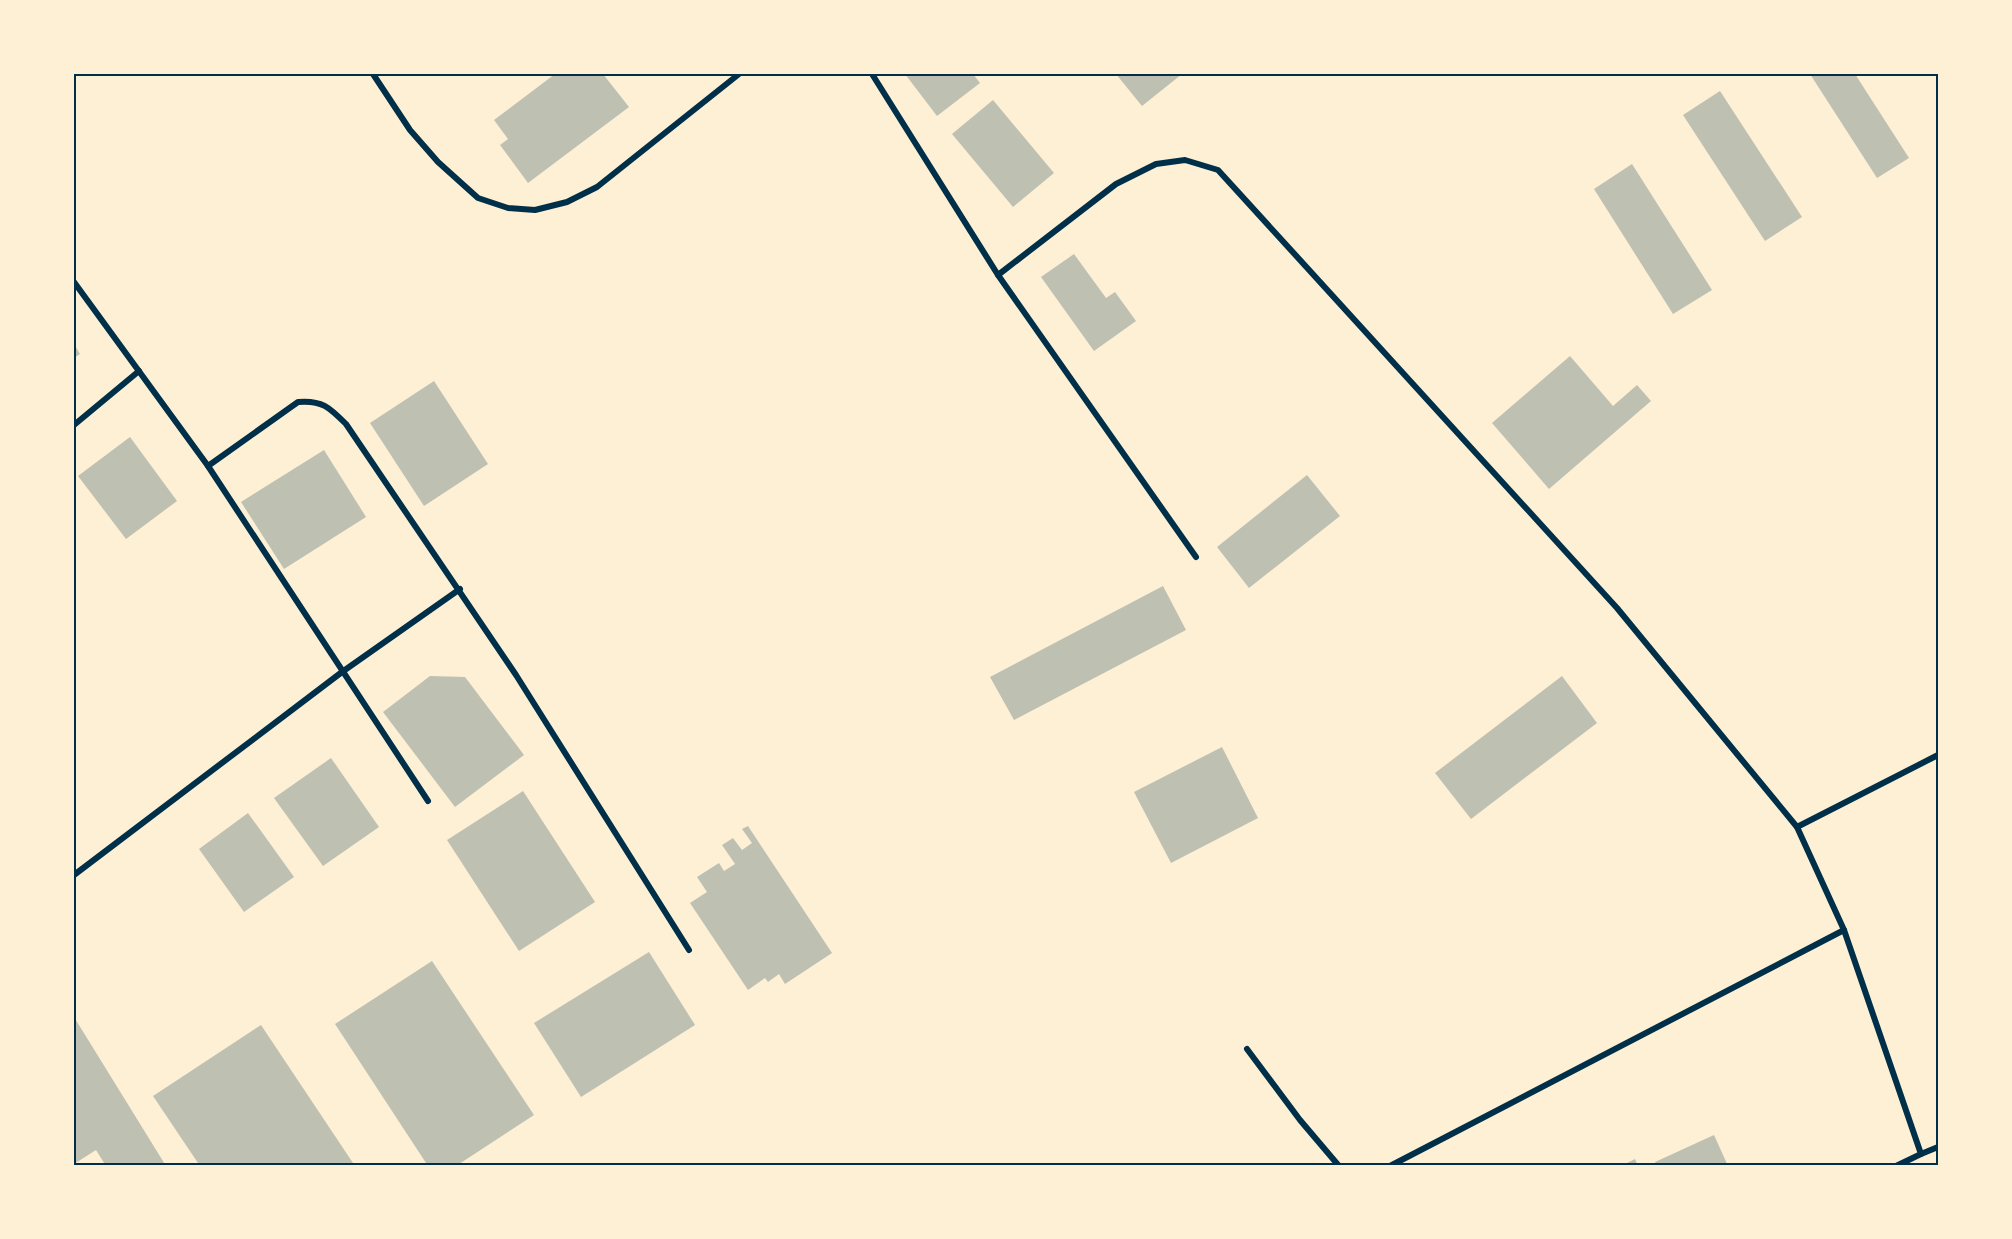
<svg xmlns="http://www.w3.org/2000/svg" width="2012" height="1239" font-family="Arial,sans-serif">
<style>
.building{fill:#bec0b2}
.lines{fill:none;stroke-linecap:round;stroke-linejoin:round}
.minor{stroke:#003049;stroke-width:6}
.neatline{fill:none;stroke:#003049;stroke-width:2}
</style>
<rect width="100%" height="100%" fill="#fdf0d5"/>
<g class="building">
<path d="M555 74H603L629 107 528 183 500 145 508 139 494 120Z"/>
<path d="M905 74H973L980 83 937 116Z"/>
<path d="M1116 74H1182L1142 106Z"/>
<path d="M1810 74H1855L1909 158 1877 178Z"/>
<path d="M1720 91 1802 217 1765 241 1683 115Z"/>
<path d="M993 100 1054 173 1013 207 952 134Z"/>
<path d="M1632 164 1712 290 1673 314 1594 189Z"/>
<path d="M1074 254 1106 298 1115 292 1136 321 1094 351 1041 277Z"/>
<path d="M74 344 80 354 74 358Z"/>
<path d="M1570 356 1613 406 1637 385 1651 401 1549 489 1492 423Z"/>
<path d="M434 381 488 464 424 506 370 423Z"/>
<path d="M130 437 177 501 126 539 78 476Z"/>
<path d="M324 450 366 517 284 569 241 502Z"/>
<path d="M1307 475 1340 516 1249 588 1217 547Z"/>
<path d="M1163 586 1186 630 1014 720 990 677Z"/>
<path d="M430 676 465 677 524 755 455 807 383 712Z"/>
<path d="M1562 676 1597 723 1471 819 1435 773Z"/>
<path d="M1222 747 1258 818 1171 863 1134 792Z"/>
<path d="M331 758 379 827 323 866 274 798Z"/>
<path d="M523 791 595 902 519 951 447 840Z"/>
<path d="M248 813 294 877 244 912 199 849Z"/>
<path d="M748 826 832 953 785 984 779 974 768 982 765 978 748 990 690 903 707 892 697 877 719 863 724 871 735 864 722 845 733 838 742 850 752 843 742 829Z"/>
<path d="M649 952 695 1025 581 1097 534 1023Z"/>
<path d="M432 961 534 1115 456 1166H428L335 1024Z"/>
<path d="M74 1017 166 1166H106L96 1150 74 1164Z"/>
<path d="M261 1025 355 1166H200L153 1096Z"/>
<path d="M1714 1135 1728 1166H1657L1655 1162Z"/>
<path d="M1635 1159 1638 1166H1621Z"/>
</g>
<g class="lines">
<g class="minor">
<path d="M373 74 410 130 438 162 478 198 508 208 535 210 567 202 597 187 739 74"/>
<path d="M872 74 998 275 1196 557"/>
<path d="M998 275 1116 184 1156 164 1185 160 1218 170 1617 608 1797 827 1844 930 1921 1154 1896 1166"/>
<path d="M74 282 208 466 428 801"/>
<path d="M74 425 139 371"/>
<path d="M208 466 298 402C322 400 329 407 346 424L516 675 689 950"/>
<path d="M1797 827 1938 755"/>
<path d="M74 875 342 672 460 589"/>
<path d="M1247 1049 1300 1120 1339 1166"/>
<path d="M1921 1154 1938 1147"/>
<path d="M1390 1166 1844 930"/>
</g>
</g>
<rect width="2012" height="1239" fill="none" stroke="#fdf0d5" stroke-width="150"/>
<rect x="75" y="75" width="1862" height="1089" class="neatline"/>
</svg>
